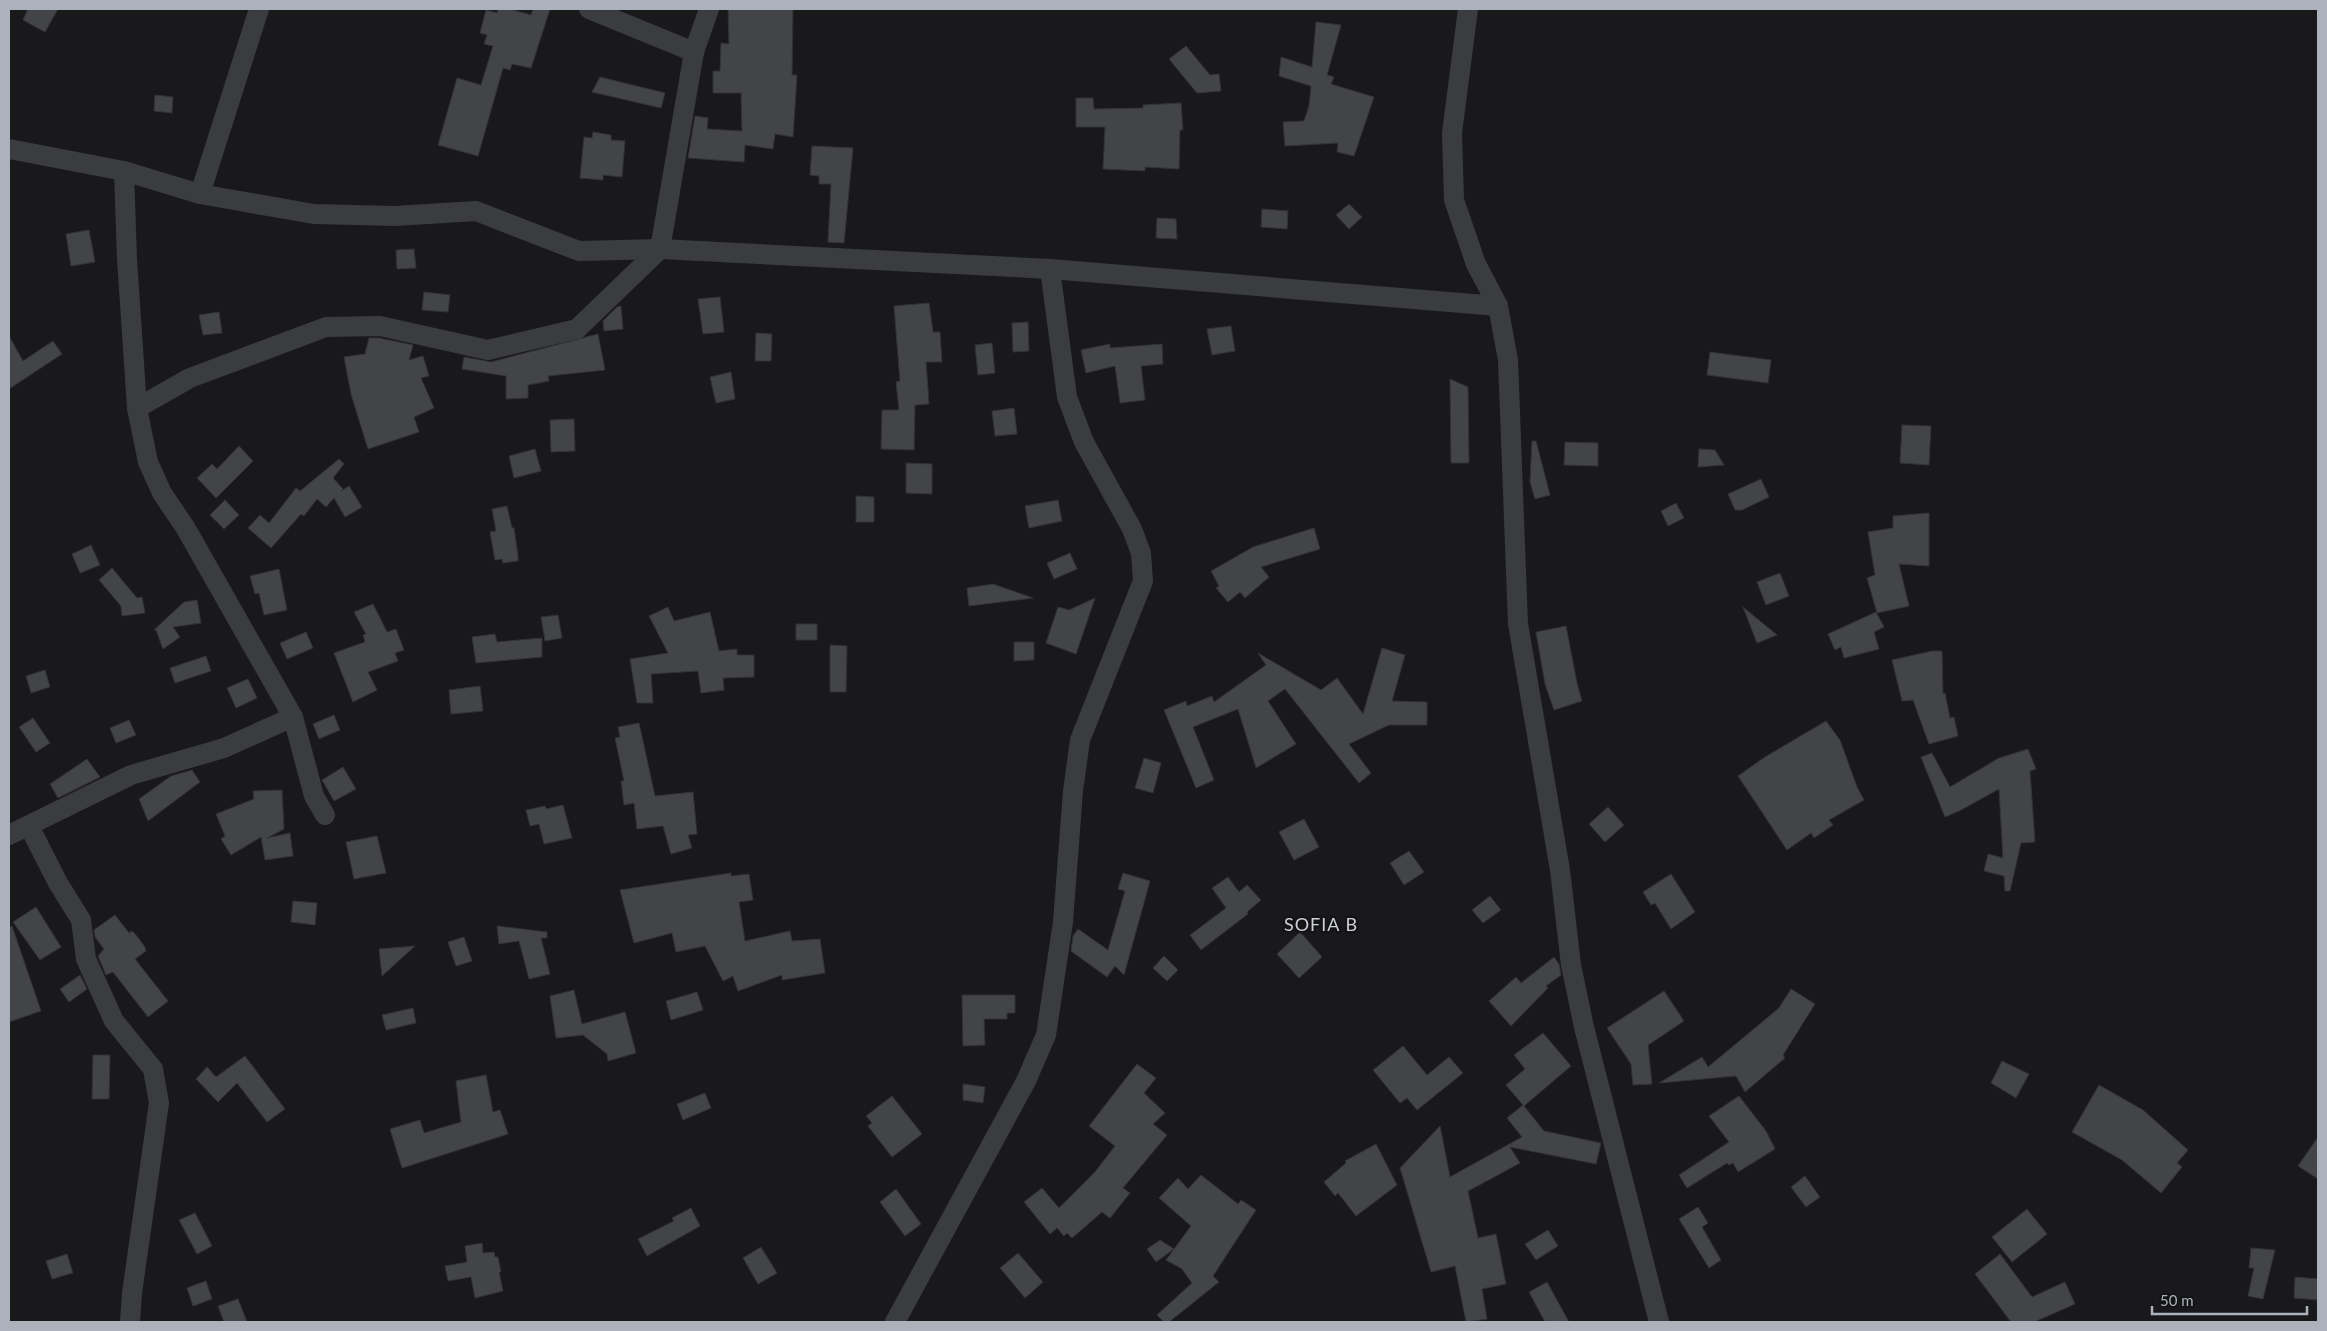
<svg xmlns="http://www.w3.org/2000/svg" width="2327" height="1331" font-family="Lato,sans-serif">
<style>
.building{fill:#434448;stroke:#333337}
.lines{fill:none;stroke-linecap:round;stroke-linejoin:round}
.street{stroke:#3a3c40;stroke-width:20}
.labels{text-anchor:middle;stroke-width:5;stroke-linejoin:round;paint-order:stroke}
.quarter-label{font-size:18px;letter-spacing:1px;fill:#ccd0d7;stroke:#141416}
</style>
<rect width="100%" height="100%" fill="#19191b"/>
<g class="building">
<path d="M28 9H58L45 32 23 20Z"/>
<path d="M498 9H510L531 15 533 9H550L531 68 512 64 510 70 503 68 478 156 438 145 457 78 481 85 493 46 484 44 487 35 480 33 486 10 497 13Z"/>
<path d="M728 9H793L792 75H797L793 137 775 134 773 149 745 145 744 162 688 158 695 116 708 118 707 129 742 131 741 93H713V71H720L721 43 729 44Z"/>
<path d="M1316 22 1341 25 1327 75 1334 77 1331 84 1374 97 1354 156 1337 152 1338 143 1285 146 1283 122 1304 121 1309 106 1311 86 1279 76 1281 57 1312 67Z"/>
<path d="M1186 46 1210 75 1219 74 1221 91 1197 93 1169 59Z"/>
<path d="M600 77 665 93 661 108 592 92Z"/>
<path d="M155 95 173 97 172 113 154 111Z"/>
<path d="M1076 98H1093L1094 109 1143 108V105L1181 103 1183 130H1180L1179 169 1145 167V171L1103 169 1105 127H1076Z"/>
<path d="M593 132 611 135V140L625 141 622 177 603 175V180L580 178 584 137 592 138Z"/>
<path d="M812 146 853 148 844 243 828 242 831 184H819V176L810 175Z"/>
<path d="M1349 204 1362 217 1349 229 1336 215Z"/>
<path d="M1262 209 1288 211 1287 229 1261 227Z"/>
<path d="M1157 218 1176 219 1177 239 1156 238Z"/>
<path d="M89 230 95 262 71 266 66 234Z"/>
<path d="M414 249 416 268 397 269 396 250Z"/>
<path d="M424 292 450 295 448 312 422 310Z"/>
<path d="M720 297 724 332 703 334 698 299Z"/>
<path d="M929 303 933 332H940L942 362H926L929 404 915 405 914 450 881 449 882 410H899L896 382 900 381 894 306Z"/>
<path d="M621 306 623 329 604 331 603 321 617 307Z"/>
<path d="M219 312 222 333 203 335 199 315Z"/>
<path d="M1028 322 1029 351 1013 352 1012 323Z"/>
<path d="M1231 326 1235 351 1212 355 1207 329Z"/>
<path d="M756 333 772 334 771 361H755Z"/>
<path d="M598 334 605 370 548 376 549 381 528 385V398L506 399V376L462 369 464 357 491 362Z"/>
<path d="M9 336 23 361 53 341 62 354 9 389Z"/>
<path d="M369 338H379L413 345 409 360 423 356 429 376 421 378 434 408 414 417 419 432 368 449 351 394 344 357 365 354Z"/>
<path d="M992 343 995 373 978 375 975 345Z"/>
<path d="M1110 344V348L1162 344 1163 364 1141 366 1145 400 1120 403 1115 366 1086 373 1081 350Z"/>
<path d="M1710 352 1771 360 1768 383 1707 375Z"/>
<path d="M731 372 735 399 716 403 710 377Z"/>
<path d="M1450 379 1468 387 1469 463H1451Z"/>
<path d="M1014 408 1017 434 995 436 992 411Z"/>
<path d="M574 419 575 451 551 452 550 420Z"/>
<path d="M1902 425 1931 426 1929 465 1900 463Z"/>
<path d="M1532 441H1536L1550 495 1535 499 1530 482Z"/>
<path d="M1565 442 1598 443V466L1564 465Z"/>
<path d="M239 446 253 461 216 498 197 478 212 464 217 469Z"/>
<path d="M535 449 541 471 514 478 509 456Z"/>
<path d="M1699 449 1715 450 1724 465 1698 467Z"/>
<path d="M339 459 344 464 333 478 343 489 341 491 349 486 362 507 345 517 334 498 326 507 317 499 304 516 301 514 271 548 248 528 260 515 269 523 296 488 300 491Z"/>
<path d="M906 463 932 464V494L906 493Z"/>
<path d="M1761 479 1769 497 1742 510H1735L1728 494Z"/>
<path d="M856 496 874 497V522H856Z"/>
<path d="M225 500 239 515 224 529 210 515Z"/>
<path d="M1058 500 1062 521 1029 528 1025 506Z"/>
<path d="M1676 503 1684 518 1668 526 1661 511Z"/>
<path d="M507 506 512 528H514L518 556V561L503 563 502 559 495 560 490 532 496 531 492 509Z"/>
<path d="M1929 513V566L1899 564 1909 606 1877 613 1867 578 1875 575 1868 532 1893 528V516Z"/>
<path d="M1314 528 1320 549 1261 567 1269 577 1245 598 1240 592 1228 602 1216 588 1219 586 1211 571 1253 547Z"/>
<path d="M91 545 100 565 80 573 72 554Z"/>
<path d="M1070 553 1077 569 1054 579 1047 563Z"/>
<path d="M112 568 137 598 142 597 145 613 122 616 121 606 99 580Z"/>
<path d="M279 569 287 610 264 615 259 593 255 594 250 576Z"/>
<path d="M1780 573 1789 596 1766 605 1757 582Z"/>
<path d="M993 584 1033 598 969 606 967 588Z"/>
<path d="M1095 598 1076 654 1046 643 1058 607 1069 610Z"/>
<path d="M197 600 201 623 173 627 180 637 163 649 156 630H154L184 602Z"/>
<path d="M373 604 387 632 396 629 404 650 395 653 398 661 368 672 377 690 353 702 334 653 365 642 363 635 366 634 354 612Z"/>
<path d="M668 607 674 621 710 612 719 651 737 649V655H754V677L723 678 724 690 701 693 698 671 651 674 653 703H637L630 659 668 653 649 616Z"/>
<path d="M1743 607 1777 635 1757 643Z"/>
<path d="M1876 612 1884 627 1874 632 1879 649 1844 658 1841 647 1835 650 1828 634Z"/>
<path d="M558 615 562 638 545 641 541 617Z"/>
<rect x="796" y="624" width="21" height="16"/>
<path d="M1566 626 1577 683 1582 701 1554 710 1545 684 1536 632Z"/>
<path d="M306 632 313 648 287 659 280 643Z"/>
<path d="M495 634 497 642 542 638V657L476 663 472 637Z"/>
<path d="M1014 642H1034V660L1014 661Z"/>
<path d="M830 645 847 646 846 692H830Z"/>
<path d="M1382 648 1405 655 1392 701 1427 702V725H1389L1349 744 1371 773 1359 783 1285 689 1268 701 1296 744 1256 768 1238 709 1193 727 1214 780 1196 788 1164 710 1186 701 1187 706 1212 696 1214 702 1266 665 1258 653 1321 690 1337 678 1363 714Z"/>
<path d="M1932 651H1942L1943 694 1945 693 1950 718 1954 717 1958 736 1929 744 1913 700 1902 701 1892 660Z"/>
<path d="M206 656 211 671 175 683 170 668Z"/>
<path d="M45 670 50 687 31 693 26 676Z"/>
<path d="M248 679 257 698 236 708 227 688Z"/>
<path d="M480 686 483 711 451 714 449 690Z"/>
<path d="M334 715 340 730 319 739 313 724Z"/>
<path d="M33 718 50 743 36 752 19 727Z"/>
<path d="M129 720 136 735 116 743 110 728Z"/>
<path d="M1826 721 1840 740 1857 787 1864 800 1829 820 1833 825 1814 838 1811 833 1787 850 1738 776 1765 757Z"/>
<path d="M639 723 655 796 693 792 697 834 688 835 692 848 671 854 663 826 637 829 634 803 624 805 621 781H624L615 738 620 737 618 727Z"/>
<path d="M2028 749 2036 769 2030 771 2035 842 2021 843 2010 891H2005L2004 876 1984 871 1988 854 2003 858 1999 789 1961 810 1945 817 1921 757 1932 753 1950 787 1999 758Z"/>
<path d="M1144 758 1161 763 1153 793 1135 788Z"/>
<path d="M87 759 100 777 58 798 50 784Z"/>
<path d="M343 767 356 789 334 801 322 780Z"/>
<path d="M192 770 200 782 148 821 139 799 171 776Z"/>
<path d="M282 790 284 829 267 838 290 833 293 856 265 860 261 837 231 855 221 839 225 836 216 814 254 799 253 791Z"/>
<path d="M563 805 572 838 544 844 539 824 530 826 526 810 545 806 546 809Z"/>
<path d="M1608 807 1624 825 1605 842 1589 824Z"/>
<path d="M1304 819 1319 847 1294 860 1279 832Z"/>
<path d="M377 836 386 873 354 879 346 842Z"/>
<path d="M1409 851 1424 872 1404 885 1390 863Z"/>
<path d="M731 873V876L749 874 753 900 739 902 745 941 790 931 792 941 820 939 825 973 782 980V975L738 991 733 976 723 981 705 946 676 952 672 933 634 943 620 890Z"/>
<path d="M1123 873 1150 881 1124 975 1115 966 1107 977 1071 951 1073 936 1078 929 1108 950 1125 891 1118 889Z"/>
<path d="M1671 874 1695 912 1671 929 1655 903 1651 905 1643 892Z"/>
<path d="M1228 877 1239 892 1247 885 1261 900 1247 912 1248 914 1201 950 1190 935 1226 908 1212 888Z"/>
<path d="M1490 896 1501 910 1483 923 1472 910Z"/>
<path d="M293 901 317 903 315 925 291 922Z"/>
<path d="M36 907 61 947 40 960 13 922Z"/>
<path d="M115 915 129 933 132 931 136 935 145 947 146 951 135 959 168 1001 148 1017 113 972 106 975 98 956 104 949 95 937 94 930Z"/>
<path d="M12 926 41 1011 9 1022V927Z"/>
<path d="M497 926 547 932V938H541L550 974 529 979 519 941 499 944Z"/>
<path d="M1300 932 1322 957 1299 978 1277 954Z"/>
<path d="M464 937 472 961 456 966 448 942Z"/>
<path d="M415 946 382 976 379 949Z"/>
<path d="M1164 956 1178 970 1167 981 1153 968Z"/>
<path d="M1554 957 1559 964 1561 975 1546 986 1548 988 1511 1026 1489 1001 1516 977 1521 983Z"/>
<path d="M80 975 87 989 69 1002 60 989Z"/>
<path d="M1791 989 1815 1004 1783 1055 1785 1058 1745 1092 1736 1076 1659 1083 1702 1057 1708 1067 1779 1008Z"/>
<path d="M574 990 582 1024 625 1012 636 1053 608 1061 607 1054 583 1035 556 1038 550 996Z"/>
<path d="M1664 991 1684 1021 1648 1045 1652 1084 1633 1085 1631 1064 1607 1028Z"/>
<path d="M697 992 703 1010 671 1020 666 1001Z"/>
<path d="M962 995H1015V1013H1007V1019H984L985 1045 963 1046Z"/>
<path d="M413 1008 416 1023 386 1030 382 1015Z"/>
<path d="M1543 1033 1571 1066 1524 1106 1544 1131 1601 1143 1596 1164 1510 1147 1520 1163 1485 1182 1484 1180 1485 1182 1468 1191 1478 1238 1496 1234 1506 1284 1482 1289 1487 1319 1466 1322 1455 1266 1431 1272 1400 1168 1440 1126 1450 1177 1522 1137 1507 1118 1523 1105 1506 1085 1525 1069 1514 1055Z"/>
<path d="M1403 1046 1427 1075 1449 1057 1463 1073 1417 1110 1407 1098 1400 1103 1373 1070Z"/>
<path d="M93 1055H110L109 1099H92Z"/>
<path d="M245 1056 285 1109 267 1122 237 1083 218 1102 196 1079 207 1067 216 1077Z"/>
<path d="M2002 1061 2029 1074 2016 1098 1991 1083Z"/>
<path d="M1137 1064 1156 1078 1144 1093 1165 1113 1153 1124 1167 1135 1123 1188 1130 1193 1110 1218 1102 1212 1072 1238 1067 1233 1064 1236 1057 1228 1050 1234 1024 1202 1042 1188 1059 1208 1095 1172 1115 1146 1089 1126Z"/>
<path d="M486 1075 493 1112 500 1110 508 1134 402 1168 390 1129 420 1120 424 1133 461 1122 456 1081Z"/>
<path d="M963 1084 985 1087 983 1103 963 1100Z"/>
<path d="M2099 1085 2143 1110 2188 1150 2177 1163 2182 1167 2161 1193 2122 1160 2072 1132Z"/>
<path d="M705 1093 711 1108 683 1120 677 1104Z"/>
<path d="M892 1096 922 1134 892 1157 868 1126 872 1123 866 1116Z"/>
<path d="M1739 1096 1766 1131 1775 1149 1738 1172 1733 1163 1729 1165 1727 1163 1687 1188 1679 1175 1729 1142 1709 1116Z"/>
<path d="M2318 1137V1179L2298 1166Z"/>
<path d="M1376 1144 1397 1185 1356 1216 1338 1193 1335 1196 1324 1182 1346 1163 1345 1161Z"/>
<path d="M1201 1175 1238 1204 1241 1200 1256 1210 1213 1276 1219 1282 1169 1322H1164L1157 1315 1192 1283 1182 1269 1166 1260 1191 1226 1159 1198 1178 1178 1188 1189Z"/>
<path d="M1805 1176 1820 1197 1806 1207 1791 1187Z"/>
<path d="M896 1189 921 1224 905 1236 880 1202Z"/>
<path d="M1698 1207 1708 1223 1702 1227 1721 1260 1709 1268 1679 1219Z"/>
<path d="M691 1208 700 1226 647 1256 638 1239 674 1221 672 1218Z"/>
<path d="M2027 1209 2047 1234 2012 1262 1992 1237Z"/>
<path d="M195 1213 212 1246 197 1254 179 1220Z"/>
<path d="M1548 1230 1558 1246 1536 1260 1525 1244Z"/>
<path d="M1160 1240 1174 1249 1156 1262 1147 1249Z"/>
<path d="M482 1243 483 1253 494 1252 495 1257H498L501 1272H499L503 1291 475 1298 471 1277 448 1281 445 1266 467 1262 465 1246Z"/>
<path d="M761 1247 777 1273 758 1284 743 1258Z"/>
<path d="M2251 1248 2275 1250 2263 1299 2248 1296 2254 1268H2249Z"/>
<path d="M1018 1253 1043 1282 1025 1298 1000 1268Z"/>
<path d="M67 1254 73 1273 52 1279 46 1261Z"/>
<path d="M2000 1254 2032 1297 2065 1282 2075 1304 2034 1322H2011L1975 1274Z"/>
<path d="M2295 1277 2318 1279V1300L2294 1298Z"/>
<path d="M206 1281 212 1299 193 1306 187 1288Z"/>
<path d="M1547 1282 1569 1322H1545L1529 1292Z"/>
<path d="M238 1299 247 1322H224L218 1306Z"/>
</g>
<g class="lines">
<g class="street">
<path d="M589 9 694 52"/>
<path d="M1468 9 1452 133 1454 200 1476 264 1498 306 1508 360 1518 624 1560 870 1571 965 1584 1027 1659 1322"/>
<path d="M9 149 124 171 200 194 314 214 395 216 476 211 579 251 660 249 1050 269 1498 306"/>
<path d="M124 171 127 259 137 408 148 462 162 493 185 527 293 717 314 796 325 815"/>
<path d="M200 194 259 9"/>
<path d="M137 408 190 378 326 327 380 326 488 350 577 329 660 249 694 52 709 9"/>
<path d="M29 826 58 883 81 920 86 959 114 1021 153 1069 159 1103 132 1293 130 1322"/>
<path d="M9 835 131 775 224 748 293 717"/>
<path d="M895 1322 1026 1081 1046 1035 1063 922 1073 791 1080 740 1143 581 1141 553 1132 529 1084 442 1067 397 1050 269"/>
</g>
</g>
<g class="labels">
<g class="quarter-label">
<text x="1321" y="931">SOFIA B</text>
</g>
</g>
<rect width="2327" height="1331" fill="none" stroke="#abb2bb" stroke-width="20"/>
<path d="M2152 1306v8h155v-8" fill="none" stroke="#abb2bb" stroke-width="2.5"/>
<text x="2160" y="1306" font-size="15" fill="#abb2bb" stroke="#141416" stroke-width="4" paint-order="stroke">50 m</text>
</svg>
